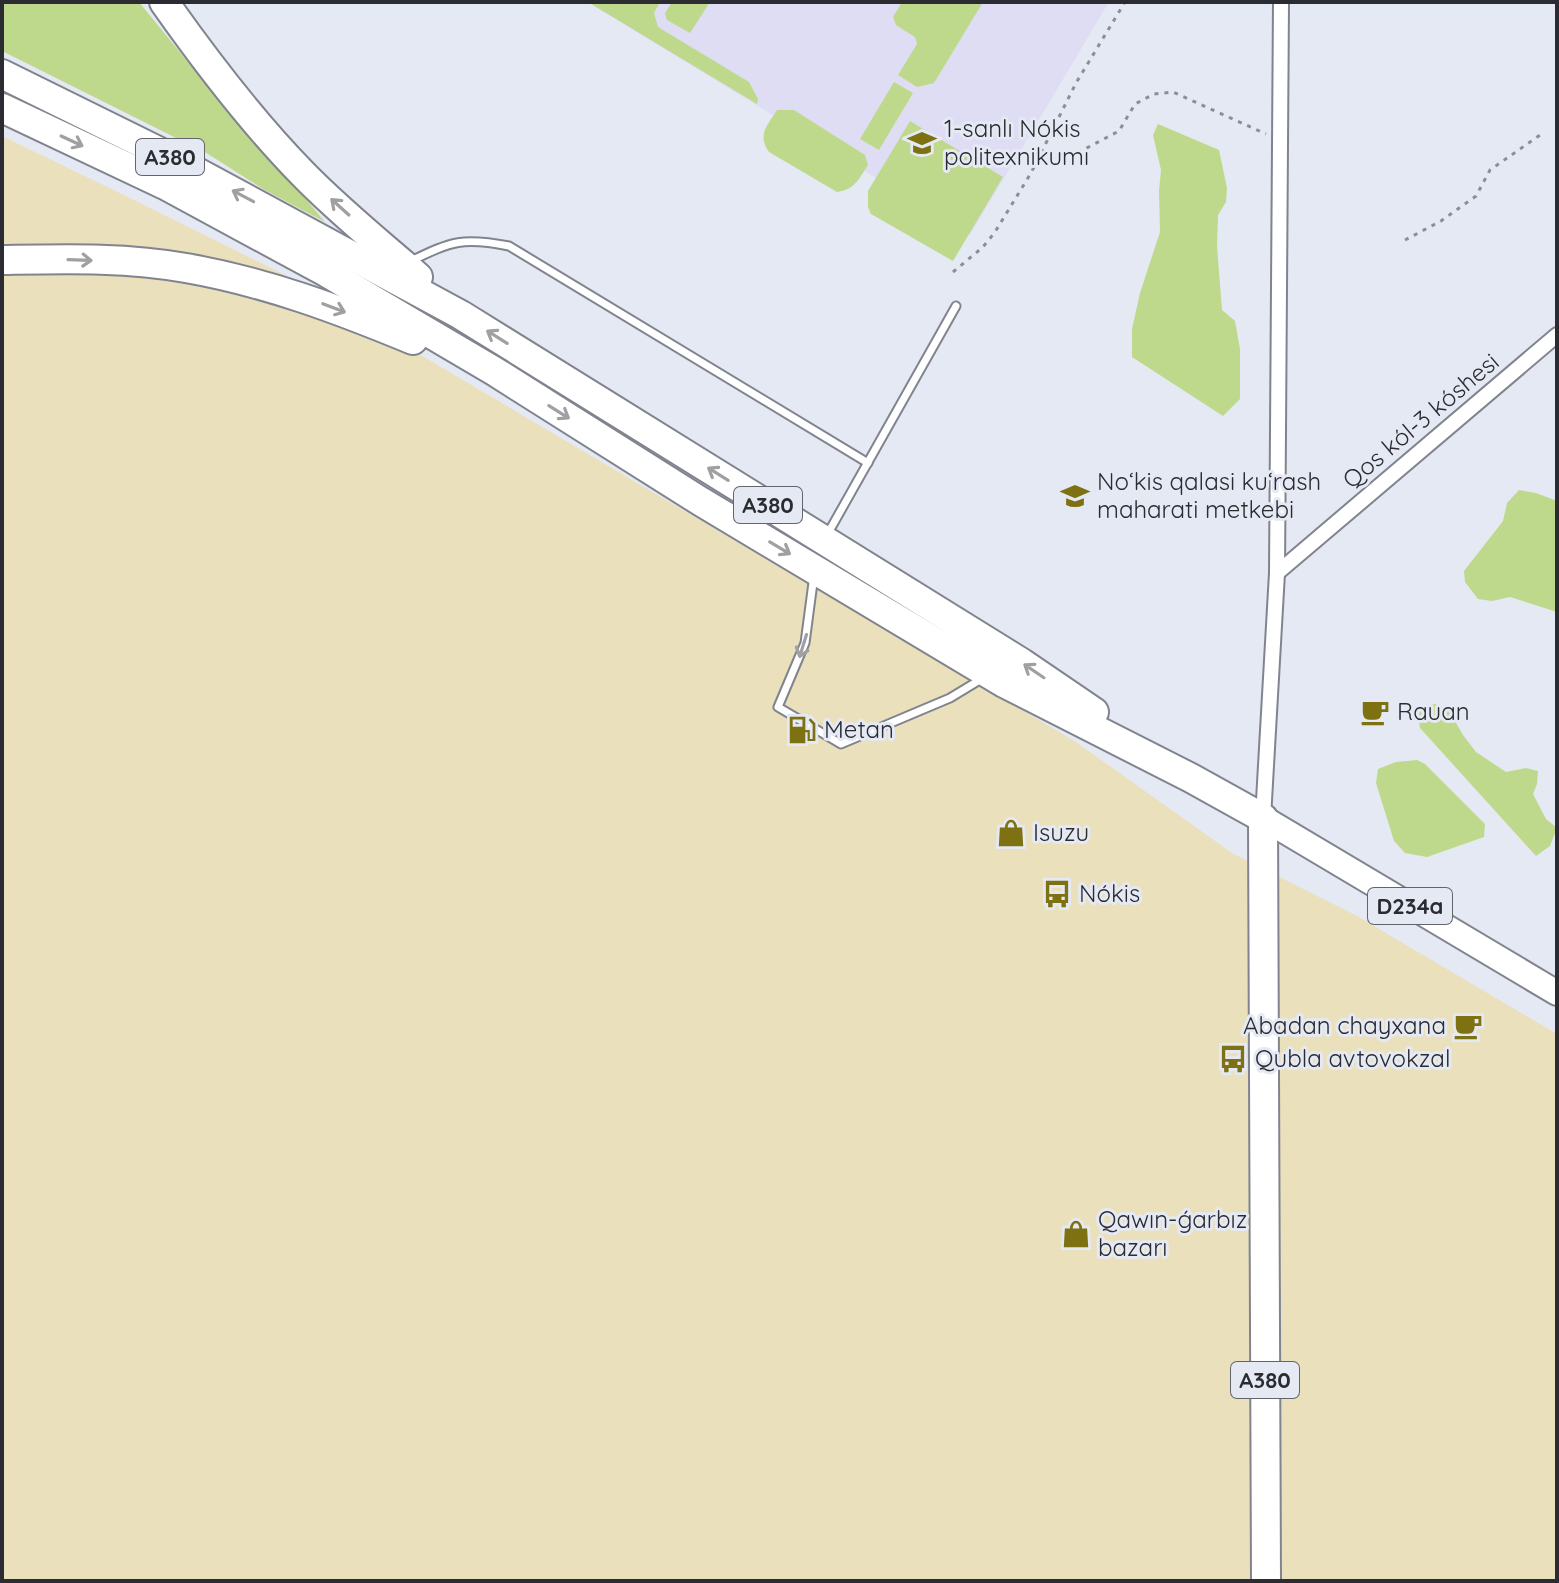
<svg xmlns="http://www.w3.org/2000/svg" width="1559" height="1583" font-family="Quicksand,sans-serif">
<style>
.education{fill:#dfddf3}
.green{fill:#bed98b}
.sand{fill:#eae0bb}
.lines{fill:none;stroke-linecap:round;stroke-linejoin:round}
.lane-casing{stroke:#80848e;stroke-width:11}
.street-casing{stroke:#80848e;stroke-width:18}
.primary-casing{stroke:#80848e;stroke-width:28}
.highway-casing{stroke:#80848e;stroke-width:32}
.path{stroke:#8c8e96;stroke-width:3;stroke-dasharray:4 6;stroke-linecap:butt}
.lane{stroke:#fff;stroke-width:7}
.street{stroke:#fff;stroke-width:14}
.primary{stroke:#fff;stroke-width:24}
.highway{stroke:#fff;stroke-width:28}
.oneway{stroke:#a0a0a2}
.labels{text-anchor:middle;stroke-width:6;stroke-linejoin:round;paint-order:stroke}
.shield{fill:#e5e9f4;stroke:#63656c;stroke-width:2}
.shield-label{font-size:22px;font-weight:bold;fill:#2b2c31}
.poi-label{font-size:24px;fill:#2b2c31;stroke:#e5e9f4;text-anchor:start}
.street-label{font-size:24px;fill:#2b2c31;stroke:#e5e9f4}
</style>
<rect width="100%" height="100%" fill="#e5e9f4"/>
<path class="education" d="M587 2H1109L970 235Z"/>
<g class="green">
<path d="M2 2H139L245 132 299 191 325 222 263 189 208 154 2 51Z"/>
<path d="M588 2H660L654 13 658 27 749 82 758 99 757 104Z"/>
<path d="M672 2H710L690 33 667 20 665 13Z"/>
<path d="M902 2H983L934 83 917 87 898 75 917 44 915 37 896 25 893 17Z"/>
<path d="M894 82 913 93 879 150 860 139Z"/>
<path d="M777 110H794L865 155 868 165C859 179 854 190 837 192L769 152C757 135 767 126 777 110Z"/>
<path d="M910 121 1003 177 953 261 871 214 868 207V191Z"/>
<path d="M1158 124 1219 150 1227 188 1226 202 1218 215 1217 246 1222 310 1235 321 1240 349V399L1223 416 1132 357V329L1140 293 1160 232 1159 191 1161 170 1153 135Z"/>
<path d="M1519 490 1536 493 1557 501V612L1510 597 1492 601 1478 599 1465 582 1464 571 1503 521 1507 503Z"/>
<path d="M1435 704 1448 709 1463 735 1476 752 1506 772 1526 768 1538 771 1537 784 1533 794 1546 819 1557 828 1550 846 1536 856 1420 728 1418 716 1422 707Z"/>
<path d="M1417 760 1425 764 1485 824 1484 837 1427 857 1405 853 1394 841 1376 783 1378 769 1396 762Z"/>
</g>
<path class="sand" d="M2 136 130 198 285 275 1076 742 1232 853 1357 916 1557 1034V1581H2Z"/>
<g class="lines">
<defs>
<g id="lane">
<path d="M411 261C452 241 463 237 509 246L868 463"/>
<path d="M827 535 956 306"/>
<path d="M814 575 805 643 778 707 841 744 950 698 983 678"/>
</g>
<g id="street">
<path d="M1277 573 1557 335"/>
<path d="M1263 818 1277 573 1281 2"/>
</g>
<path id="primary" d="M1263 818 1557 993"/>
<g id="highway">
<path d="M164 2C207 63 251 121 303 174 339 211 380 244 418 277"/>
<path d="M2 74 158 151 461 315 1022 663 1094 712"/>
<path d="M2 108 165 185 324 271 494 371 700 501 1004 683 1191 778 1263 818 1266 1581"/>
<path d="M2 260C63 259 126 257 186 268 266 282 338 309 413 340"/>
</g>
</defs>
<use href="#lane" class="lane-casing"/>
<use href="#street" class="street-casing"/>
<use href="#primary" class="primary-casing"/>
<use href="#highway" class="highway-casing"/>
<g class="path">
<path d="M1038 159 1081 151 1119 131 1135 104 1154 94 1173 92 1266 134"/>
<path d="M1405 240 1441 221 1476 196 1490 170 1540 135"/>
<path d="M953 272 983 247 995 232 1031 173 1076 83 1125 2"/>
</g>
<use href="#lane" class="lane"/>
<use href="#street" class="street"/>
<use href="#primary" class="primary"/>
<use href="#highway" class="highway"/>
</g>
<defs><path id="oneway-shaft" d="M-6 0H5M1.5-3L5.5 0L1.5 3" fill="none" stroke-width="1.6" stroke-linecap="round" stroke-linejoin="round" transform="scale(2)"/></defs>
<g class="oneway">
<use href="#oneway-shaft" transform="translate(72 141) rotate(25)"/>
<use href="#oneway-shaft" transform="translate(243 196) rotate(-152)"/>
<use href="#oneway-shaft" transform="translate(340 207) rotate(-138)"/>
<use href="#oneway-shaft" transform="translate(80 260) rotate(2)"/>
<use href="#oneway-shaft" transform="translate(334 308) rotate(21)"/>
<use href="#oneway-shaft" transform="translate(497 337) rotate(-148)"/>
<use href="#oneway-shaft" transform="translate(559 412) rotate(32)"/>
<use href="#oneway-shaft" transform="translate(718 474) rotate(-148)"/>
<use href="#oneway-shaft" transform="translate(780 548) rotate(31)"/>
<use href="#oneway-shaft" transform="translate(803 646) rotate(107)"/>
<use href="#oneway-shaft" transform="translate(1034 671) rotate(-146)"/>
</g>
<defs>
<symbol id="university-bare" viewBox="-9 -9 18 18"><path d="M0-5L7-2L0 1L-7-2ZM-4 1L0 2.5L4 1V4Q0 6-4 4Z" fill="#7d7112" stroke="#e5e9f4" stroke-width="2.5" paint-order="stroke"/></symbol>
<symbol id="school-bare" viewBox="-9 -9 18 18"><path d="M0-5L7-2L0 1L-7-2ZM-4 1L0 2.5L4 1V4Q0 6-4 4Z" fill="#7d7112" stroke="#e5e9f4" stroke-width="2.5" paint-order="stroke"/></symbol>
<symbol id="cafe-bare" viewBox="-9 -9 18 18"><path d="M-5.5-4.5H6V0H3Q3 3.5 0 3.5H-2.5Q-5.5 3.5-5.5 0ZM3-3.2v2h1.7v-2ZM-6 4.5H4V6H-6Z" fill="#7d7112" stroke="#e5e9f4" stroke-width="2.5" paint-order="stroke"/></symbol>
<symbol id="fuel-bare" viewBox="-9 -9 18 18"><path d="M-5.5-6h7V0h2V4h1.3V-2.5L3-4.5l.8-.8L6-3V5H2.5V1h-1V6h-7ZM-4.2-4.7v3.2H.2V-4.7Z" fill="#7d7112" stroke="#e5e9f4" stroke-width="2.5" paint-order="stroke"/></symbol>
<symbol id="shop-bare" viewBox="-9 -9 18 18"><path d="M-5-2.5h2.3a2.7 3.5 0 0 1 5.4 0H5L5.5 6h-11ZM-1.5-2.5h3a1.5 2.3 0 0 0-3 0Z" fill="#7d7112" stroke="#e5e9f4" stroke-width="2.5" paint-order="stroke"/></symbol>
<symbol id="bus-bare" viewBox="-9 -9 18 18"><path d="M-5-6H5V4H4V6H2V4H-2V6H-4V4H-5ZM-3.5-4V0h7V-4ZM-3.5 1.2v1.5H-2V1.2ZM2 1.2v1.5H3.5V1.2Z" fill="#7d7112" stroke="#e5e9f4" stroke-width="2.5" paint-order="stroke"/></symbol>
</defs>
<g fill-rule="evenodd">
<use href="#university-bare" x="902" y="123" width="40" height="40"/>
<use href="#school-bare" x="1055" y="476" width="40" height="40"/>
<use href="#cafe-bare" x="1355" y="692" width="40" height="40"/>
<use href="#fuel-bare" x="782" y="710" width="40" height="40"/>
<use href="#shop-bare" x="991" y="813" width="40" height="40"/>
<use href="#bus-bare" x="1037" y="874" width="40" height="40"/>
<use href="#cafe-bare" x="1448" y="1006" width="40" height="40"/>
<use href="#bus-bare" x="1213" y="1039" width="40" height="40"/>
<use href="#shop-bare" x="1056" y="1214" width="40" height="40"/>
</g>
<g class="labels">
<g class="shield">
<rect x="136" y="139" width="68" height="36" rx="6"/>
<rect x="734" y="487" width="68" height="36" rx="6"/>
<rect x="1368" y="888" width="84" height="36" rx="6"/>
<rect x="1231" y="1362" width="68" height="36" rx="6"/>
</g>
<g class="shield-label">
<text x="170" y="165">A380</text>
<text x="768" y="513">A380</text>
<text x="1410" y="914">D234a</text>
<text x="1265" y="1388">A380</text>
</g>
<g class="poi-label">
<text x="944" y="137">1-sanlı Nókis<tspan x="944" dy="28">politexnikumı</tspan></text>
<text x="1097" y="490">Noʻkis qalasi kuʻrash<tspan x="1097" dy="28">maharati metkebi</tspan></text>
<text x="1397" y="720">Rauan</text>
<text x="824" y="738">Metan</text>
<text x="1033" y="841">Isuzu</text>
<text x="1079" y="902">Nókis</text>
<text x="1446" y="1034" text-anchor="end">Abadan chayxana</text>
<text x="1255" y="1067">Qubla avtovokzal</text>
<text x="1098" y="1228">Qawın-ǵarbız<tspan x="1098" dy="28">bazarı</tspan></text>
</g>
<g class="street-label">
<text transform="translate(1421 421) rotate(-40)" y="8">Qos kól-3 kóshesi</text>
</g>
</g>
<rect width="1559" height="1583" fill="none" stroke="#2b2c31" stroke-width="8"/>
</svg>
